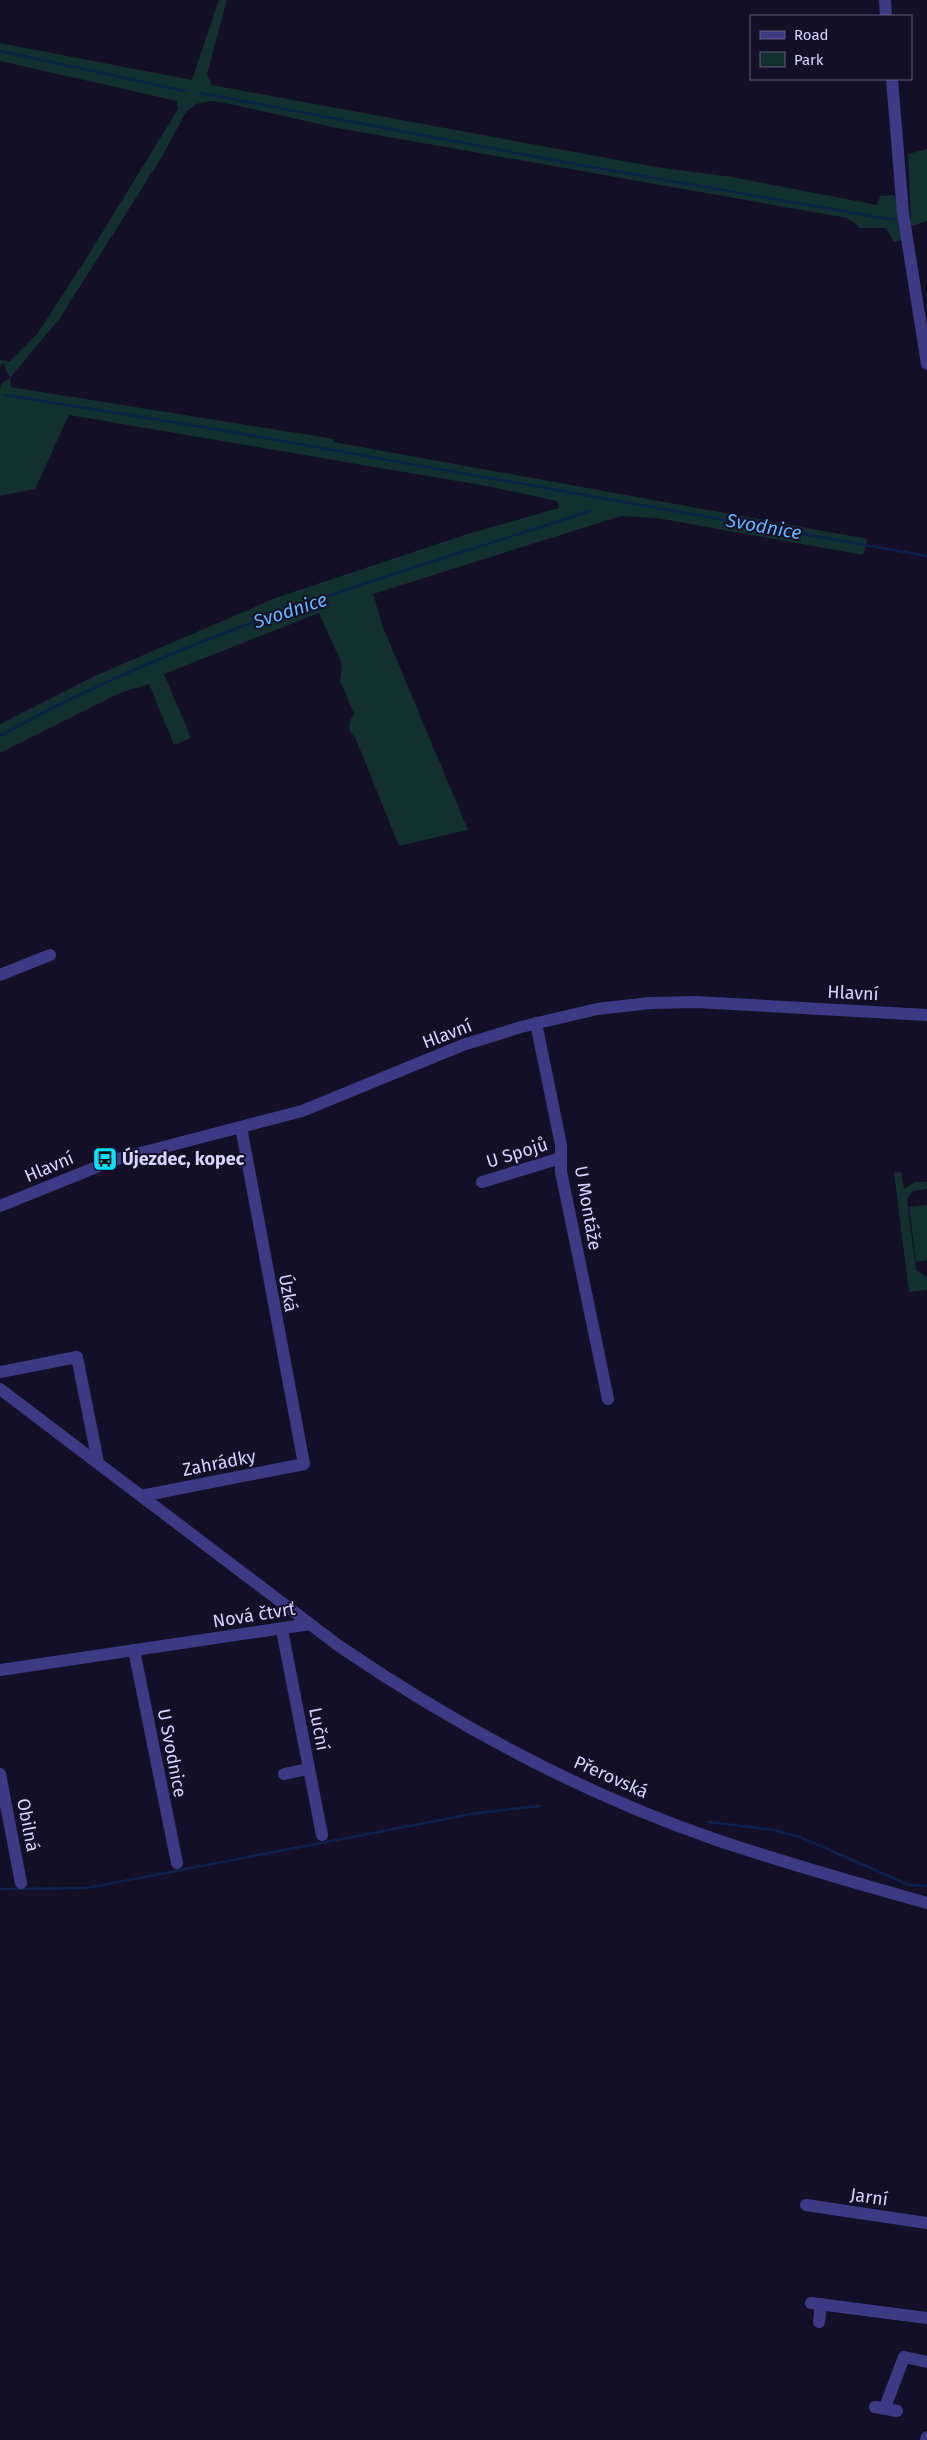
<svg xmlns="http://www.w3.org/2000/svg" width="927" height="2440" font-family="'Fira Sans',sans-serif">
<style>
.green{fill:#12302f}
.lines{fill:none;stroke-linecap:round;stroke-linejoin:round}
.stream{stroke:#0c2248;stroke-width:2.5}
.minor{stroke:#3d3a85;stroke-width:12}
.labels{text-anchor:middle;stroke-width:4;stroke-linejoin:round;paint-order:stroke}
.street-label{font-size:18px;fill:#d9d4ff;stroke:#130f26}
.poi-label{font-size:18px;font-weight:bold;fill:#d9d4ff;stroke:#130f26;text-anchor:start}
.water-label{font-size:19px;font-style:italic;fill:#62b6ff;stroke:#130f26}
</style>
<rect width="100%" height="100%" fill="#130f26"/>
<g class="green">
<path d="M219 0H227L207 74 212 85 656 167 732 177 877 205 880 196 894 195 898 205 902 240 894 242 886 228H859L855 223 847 218 332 127 226 103 211 101 196 104 186 112 163 155 60 318 10 378 11 387 334 439V442L868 539 863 555 657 518 621 516 373 594 383 627 468 830 399 846 355 737C346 730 349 722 354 713L340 681 342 664 319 613 164 674 191 738 174 745 149 684 120 693 0 753V724L97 675 278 597 464 535 559 508 557 501 492 487 69 415 35 489 0 496V388L2 383 10 378 3 363 0 366V360L9 362 37 334 86 259 178 109 177 101 0 61V43L192 80Z"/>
<path d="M927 149V221L911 226 908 154Z"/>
<path d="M901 1172 904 1189 915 1182H927V1189L913 1191 907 1199 916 1270 927 1277V1290L909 1292 894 1173Z"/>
<path d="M927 1205V1260L916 1262 909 1207Z"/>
</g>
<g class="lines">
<g class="stream">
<path d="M0 51 185 91"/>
<path d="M200 93 574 164 894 220"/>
<path d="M5 395 209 428 927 556"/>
<path d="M0 736C183 633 392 576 590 511"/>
<path d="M709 1822 774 1830 800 1837 909 1885 927 1886"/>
<path d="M0 1889 87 1888 477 1813 539 1806"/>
</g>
<g class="minor">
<path d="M885 0 886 16"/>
<path d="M892 79 903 213 927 364"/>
<path d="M0 975 50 955"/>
<path d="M536 1023 561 1145V1172L608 1399"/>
<path d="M482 1182 561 1158"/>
<path d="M0 1206 114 1160 302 1111 463 1045 521 1027 597 1009 650 1003 697 1002 927 1015"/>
<path d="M0 1372 77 1357 98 1462"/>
<path d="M0 1389 339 1646C455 1725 581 1793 714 1839 784 1863 856 1883 927 1903"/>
<path d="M141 1496 304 1464 241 1127"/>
<path d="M282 1630 322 1835"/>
<path d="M134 1650 177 1863"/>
<path d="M0 1670 310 1624"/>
<path d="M0 1774 21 1883"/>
<path d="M284 1774 308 1769"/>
<path d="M806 2205 927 2223"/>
<path d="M811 2303 927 2318"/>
<path d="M819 2322 821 2304"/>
<path d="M875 2407 897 2411"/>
<path d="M885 2407 904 2357 927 2362"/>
<path d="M926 2440 927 2437"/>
</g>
</g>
<defs>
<symbol id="bus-square" viewBox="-11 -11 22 22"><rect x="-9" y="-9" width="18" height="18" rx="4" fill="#00e5ff" stroke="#130f26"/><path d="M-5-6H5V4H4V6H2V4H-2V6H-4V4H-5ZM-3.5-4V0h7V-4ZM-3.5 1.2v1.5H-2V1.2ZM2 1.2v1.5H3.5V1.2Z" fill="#111"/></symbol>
</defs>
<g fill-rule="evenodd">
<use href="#bus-square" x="91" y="1145" width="28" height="28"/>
</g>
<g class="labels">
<g class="street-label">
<text transform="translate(853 993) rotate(3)" y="6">Hlavní</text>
<text transform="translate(447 1034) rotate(-21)" y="6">Hlavní</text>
<text transform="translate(517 1153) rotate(-17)" y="6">U Spojů</text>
<text transform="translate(49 1167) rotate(-23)" y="6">Hlavní</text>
<text transform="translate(588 1208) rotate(80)" y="6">U Montáže</text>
<text transform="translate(288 1293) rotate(80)" y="6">Úzká</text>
<text transform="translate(219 1463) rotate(-11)" y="6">Zahrádky</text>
<text transform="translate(254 1615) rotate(-9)" y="6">Nová čtvrť</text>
<text transform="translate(319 1729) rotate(79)" y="6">Luční</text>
<text transform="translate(172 1753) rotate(79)" y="6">U Svodnice</text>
<text transform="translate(611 1777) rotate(24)" y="6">Přerovská</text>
<text transform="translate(28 1825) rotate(79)" y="6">Obilná</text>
<text transform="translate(869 2197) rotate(8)" y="6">Jarní</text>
</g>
<g class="poi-label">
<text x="122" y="1165">Újezdec, kopec</text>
</g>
<g class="water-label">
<text transform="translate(764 526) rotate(10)" y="7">Svodnice</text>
<text transform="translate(290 610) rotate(-18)" y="7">Svodnice</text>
</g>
</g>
<rect x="750" y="15" width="162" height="65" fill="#130f26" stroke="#625e7d"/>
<rect x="760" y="31" width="25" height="8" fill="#3d3a85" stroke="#625e7d"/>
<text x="794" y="40" font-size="15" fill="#d9d4ff">Road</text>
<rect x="760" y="52" width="25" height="15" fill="#12302f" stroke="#625e7d"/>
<text x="794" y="65" font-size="15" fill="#d9d4ff">Park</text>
</svg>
